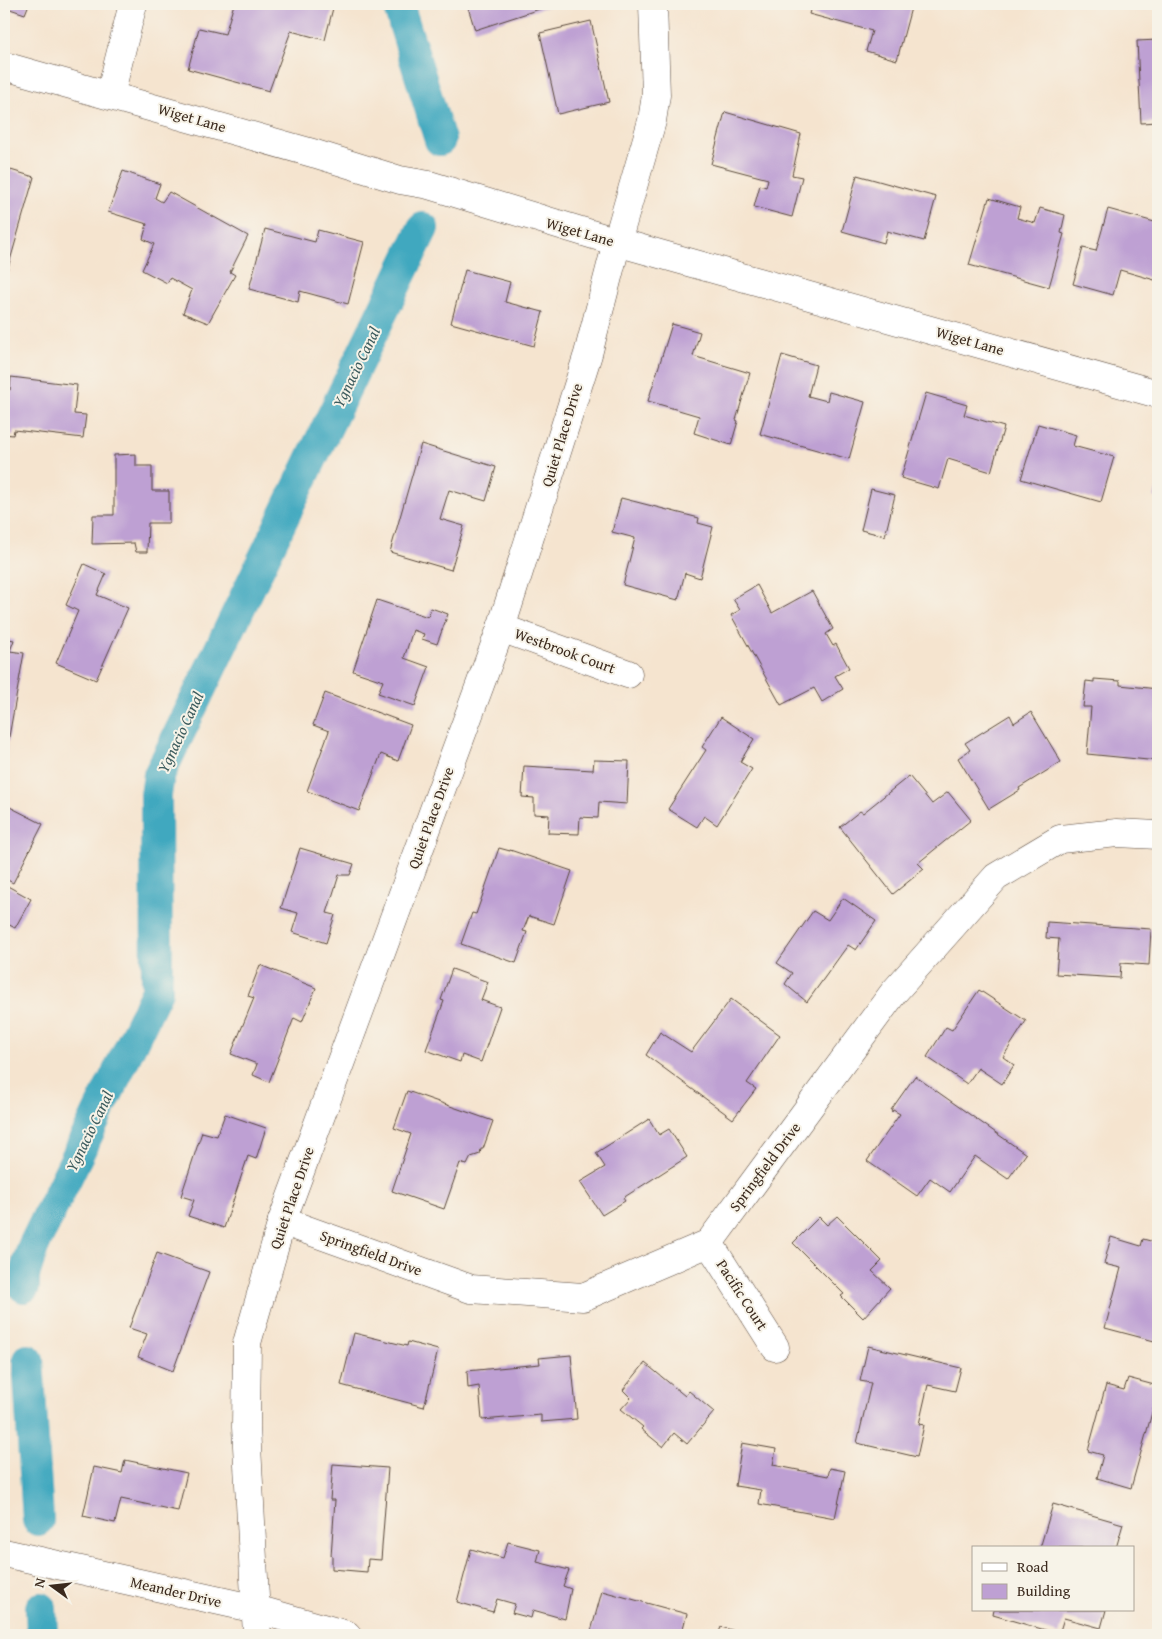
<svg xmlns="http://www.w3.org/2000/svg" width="1162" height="1639" font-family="'Gentium Book Plus',serif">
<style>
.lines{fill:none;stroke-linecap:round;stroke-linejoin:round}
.canal{stroke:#3fa8bf;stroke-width:32}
.building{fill:#bea0d3}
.street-casing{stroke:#574639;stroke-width:29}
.street{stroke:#fff;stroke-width:28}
.labels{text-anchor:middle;stroke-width:4;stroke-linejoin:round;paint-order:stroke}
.street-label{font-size:15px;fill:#3b2a1e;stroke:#f7f3e8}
.water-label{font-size:16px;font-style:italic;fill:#3d5c5e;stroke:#f7f3e8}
</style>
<rect width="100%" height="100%" fill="#f7f3e8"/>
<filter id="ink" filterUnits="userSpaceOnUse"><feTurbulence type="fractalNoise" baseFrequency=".02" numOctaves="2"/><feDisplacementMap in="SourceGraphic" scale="10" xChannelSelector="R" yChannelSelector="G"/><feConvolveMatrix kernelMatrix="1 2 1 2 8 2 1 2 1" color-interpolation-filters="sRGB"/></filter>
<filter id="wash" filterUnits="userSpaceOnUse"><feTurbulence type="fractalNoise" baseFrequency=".0096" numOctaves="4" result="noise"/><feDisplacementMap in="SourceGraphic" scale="20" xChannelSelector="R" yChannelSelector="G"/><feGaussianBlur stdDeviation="1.12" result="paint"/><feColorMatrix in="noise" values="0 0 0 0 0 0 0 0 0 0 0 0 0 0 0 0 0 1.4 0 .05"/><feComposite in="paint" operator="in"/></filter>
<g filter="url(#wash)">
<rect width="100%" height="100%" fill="#f5e4cf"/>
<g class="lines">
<g class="canal">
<path d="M398 4 440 140"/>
<path d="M24 1287V1275L33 1247 157 991 156 795 159 775 423 228"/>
<path d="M28 1360 38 1520"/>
<path d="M41 1608 42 1635"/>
</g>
</g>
<g id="blocks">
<g class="building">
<path d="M4 4H29L25 14 4 7Z"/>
<path d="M234 4H334L325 40 291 31 269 91 188 69 199 28 225 34Z"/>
<path d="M467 4H555L475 30Z"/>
<path d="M812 4H912L897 60 866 51 872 31 809 14Z"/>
<path d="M591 21 609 102 558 114 540 33Z"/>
<path d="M1158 40V122L1141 123 1137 41Z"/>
<path d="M725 112 801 134 792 175 802 177 792 217 754 207 760 185 766 187 768 179 711 164Z"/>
<path d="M4 168 34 177 7 271H4Z"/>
<path d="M123 171 160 184 155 198 162 202 169 192 248 236 230 272 235 275 208 323 183 313 192 290 170 278 167 283 142 270 154 244 143 239 147 224 108 212Z"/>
<path d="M857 175 936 197 924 241 887 231 884 243 842 231Z"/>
<path d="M989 198 1020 207 1017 218 1035 223 1040 208 1065 215 1061 233 1064 234 1049 287 969 265Z"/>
<path d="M1108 209 1158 223V281L1120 270 1113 295 1073 284 1083 248 1096 251Z"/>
<path d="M265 229 315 242 318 230 364 242 348 304 300 291 298 302 249 289Z"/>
<path d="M465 270 510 282 505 302 543 312 534 346 451 323Z"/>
<path d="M672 324 700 332 693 356 750 373 736 420 738 421 731 445 694 433 699 416 648 401Z"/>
<path d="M782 355 816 365 808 396 827 401 829 392 865 402 849 459 760 434Z"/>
<path d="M11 377 77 385 74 414 86 415 83 438 14 430 13 435 4 434V389L10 390Z"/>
<path d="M926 393 967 405 964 415 1004 427 991 472 948 459 939 489 901 478Z"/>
<path d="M1038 424 1076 435 1073 446 1114 457 1101 502 1021 479Z"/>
<path d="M421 444 496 467 486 501 449 490 440 519 464 526 451 570 390 552Z"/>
<path d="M136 454V466H152V491H169V523H148L147 552H136L134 543 92 544 93 515H114V455Z"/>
<path d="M1158 485V498L1154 497Z"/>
<path d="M871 489 895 495 885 536 861 530Z"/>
<path d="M621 498 699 518 698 523 713 527 700 578 685 573 678 600 623 585 635 538 612 532Z"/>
<path d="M84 564 106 574 97 595 128 608 96 680 56 663 78 611 66 605Z"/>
<path d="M757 585 772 613 812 591 833 629 826 634 833 646 836 644 849 668 835 676 843 689 822 702 814 688 781 705 731 615 740 610 733 599Z"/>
<path d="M377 600 428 617 431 608 448 614 437 644 422 639 424 634 413 630 404 658 429 667 415 706 378 693 383 681 353 671Z"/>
<path d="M4 638 14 640 10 651 24 653 5 759Z"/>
<path d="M1094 679 1120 681V685L1158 689V761L1087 754 1091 707H1083L1086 681 1094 682Z"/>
<path d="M325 693 411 725 398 761 381 754 359 811 307 791 329 731 313 725Z"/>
<path d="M1031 712 1061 762 1019 788 1020 790 989 809 958 758 970 750 965 743 1010 715 1014 723Z"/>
<path d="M721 717 754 739 740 762 752 769 717 825 704 816 697 827 668 809 706 750 702 747Z"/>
<path d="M594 760 629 761 627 804 599 802 598 818 580 817 579 834 548 833 549 815 534 814V798L522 797 524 766 593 770Z"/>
<path d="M909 776 932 804 948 792 971 820 918 863 924 869 893 894 840 827 860 811 863 813Z"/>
<path d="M4 804 43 824 13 883 4 878Z"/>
<path d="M300 848 354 864 350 875H339L327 913 335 915 326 943 292 932 298 913 281 908Z"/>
<path d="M499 848 510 851V850L572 871 554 924 529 916 523 931 527 932 516 963 461 944 472 913 476 914Z"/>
<path d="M4 884 31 899 15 928 4 922Z"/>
<path d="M843 898 876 921 856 950 848 945 807 1002 785 984 792 973 777 963 813 911 828 920Z"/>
<path d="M1047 922 1151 929 1149 965 1121 963 1120 978 1056 974 1059 939 1046 938Z"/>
<path d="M260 965 316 988 302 1022 294 1018 269 1082 253 1075 257 1064 231 1054 254 998 248 996Z"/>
<path d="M452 969 488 982 481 1000 500 1007 481 1062 462 1055 460 1062 426 1050 444 1001 441 1000Z"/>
<path d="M979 990 1026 1021 1003 1057 1014 1065 1002 1084 978 1068 967 1084 927 1057 946 1027 952 1030Z"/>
<path d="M731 999 780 1035 747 1083 756 1089 733 1119 646 1055 660 1032 691 1052Z"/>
<path d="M915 1076 1026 1154 1008 1179 975 1156 950 1192 930 1178 917 1196 867 1161 900 1114 893 1110 892 1112 891 1110Z"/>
<path d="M407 1091 493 1121 483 1149H481L480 1154 471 1157 467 1165 460 1163 444 1209 392 1191 411 1134 394 1128Z"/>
<path d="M225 1114 266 1128 256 1159 248 1156 224 1228 188 1216 194 1200 181 1196 202 1132 217 1136Z"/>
<path d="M649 1119 659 1135 669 1129 687 1157 623 1198 625 1201 602 1215 580 1182 605 1167 596 1153Z"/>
<path d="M837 1216 882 1261 872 1271 890 1288 863 1318 841 1296 844 1294 793 1243 819 1217 827 1225Z"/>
<path d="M1111 1237 1141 1246 1143 1239 1158 1243V1342L1105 1328 1121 1268 1104 1264Z"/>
<path d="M157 1253 209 1272 173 1371 138 1357 147 1334 129 1328Z"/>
<path d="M354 1333 407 1346 408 1342 438 1350 424 1407 341 1385Z"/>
<path d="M868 1346 961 1368 955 1391 928 1385 919 1424 924 1425 917 1457 857 1443 871 1383 860 1381Z"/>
<path d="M571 1355 577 1419 541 1422V1415L482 1420 479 1386 468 1388 467 1371 540 1364 539 1358Z"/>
<path d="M645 1363 685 1396 689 1391 714 1412 687 1444 674 1433 663 1447 641 1429 643 1427 621 1409 631 1398 623 1390Z"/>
<path d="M1128 1378 1158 1386V1391L1131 1488 1097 1478 1103 1455 1088 1451 1106 1385 1124 1390Z"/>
<path d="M742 1443 776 1449 773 1465 828 1476 830 1468 845 1471 835 1518 759 1504 761 1490 735 1486Z"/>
<path d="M125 1460 187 1473 178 1511 121 1499 115 1523 83 1516 94 1467 122 1473Z"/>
<path d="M333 1464 388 1468 381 1560 368 1559 367 1572 332 1569V1556H331L335 1500H330Z"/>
<path d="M1053 1504 1123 1524 1116 1548H1040Z"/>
<path d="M508 1542 540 1550 537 1562 569 1570 563 1586 571 1589 565 1619 533 1610 531 1618 512 1613 515 1604 497 1599 493 1612 457 1602 471 1549 503 1558Z"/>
<path d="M602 1591 687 1614 681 1635H590Z"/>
<path d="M994 1610H1106L1101 1628 1064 1618 1059 1634 993 1615Z"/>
<path d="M721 1627 749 1635H718Z"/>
</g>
</g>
</g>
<g filter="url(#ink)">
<use href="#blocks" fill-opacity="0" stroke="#574639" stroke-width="1"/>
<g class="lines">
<defs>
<g id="street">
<path d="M4 66 316 154 400 180 429 185 617 242 1158 394"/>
<path d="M110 95 133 4"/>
<path d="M501 628 628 674"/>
<path d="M282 1221 471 1289 583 1297 709 1243 894 992 996 877 1060 839 1117 833 1158 835"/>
<path d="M709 1243 775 1347"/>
<path d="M4 1553 256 1609 347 1635"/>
<path d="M257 1635 246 1427 247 1343 282 1221 501 628 588 354 617 242 652 121 656 95 653 4"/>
</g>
</defs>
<use href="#street" class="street-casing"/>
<use href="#street" class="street"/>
</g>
</g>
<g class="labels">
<g class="street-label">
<text transform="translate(192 118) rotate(16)" y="5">Wiget Lane</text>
<text transform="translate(580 232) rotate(16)" y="5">Wiget Lane</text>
<text transform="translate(970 341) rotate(16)" y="5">Wiget Lane</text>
<text transform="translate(562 435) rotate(-73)" y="5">Quiet Place Drive</text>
<text transform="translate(565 651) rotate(20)" y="5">Westbrook Court</text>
<text transform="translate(431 818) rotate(-70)" y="5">Quiet Place Drive</text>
<text transform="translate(765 1167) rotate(-53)" y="5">Springfield Drive</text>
<text transform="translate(292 1198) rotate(-71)" y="5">Quiet Place Drive</text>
<text transform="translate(371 1253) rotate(20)" y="5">Springfield Drive</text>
<text transform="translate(742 1295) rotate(57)" y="5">Pacific Court</text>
<text transform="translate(176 1592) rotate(13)" y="5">Meander Drive</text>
</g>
<g class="water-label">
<text transform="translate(356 367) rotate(-64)" y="6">Ygnacio Canal</text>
<text transform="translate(180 732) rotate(-65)" y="6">Ygnacio Canal</text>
<text transform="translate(89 1131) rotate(-64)" y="6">Ygnacio Canal</text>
</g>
</g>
<rect width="1162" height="1639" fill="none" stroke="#f7f3e8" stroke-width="20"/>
<rect x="972" y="1546" width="162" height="65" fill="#f7f3e8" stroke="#aca397"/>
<rect x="982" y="1563" width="25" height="8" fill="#ffffff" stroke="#aca397"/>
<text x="1017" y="1572" font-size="15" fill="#3b2a1e">Road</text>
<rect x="982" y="1584" width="25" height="15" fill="#bea0d3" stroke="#aca397"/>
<text x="1017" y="1596" font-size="15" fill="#3b2a1e">Building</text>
<g transform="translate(52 1586) rotate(285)" stroke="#f7f3e8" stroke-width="4" paint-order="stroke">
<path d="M0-4L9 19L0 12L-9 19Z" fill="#3b2a1e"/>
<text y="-8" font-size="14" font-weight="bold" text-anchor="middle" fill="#3b2a1e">N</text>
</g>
</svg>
